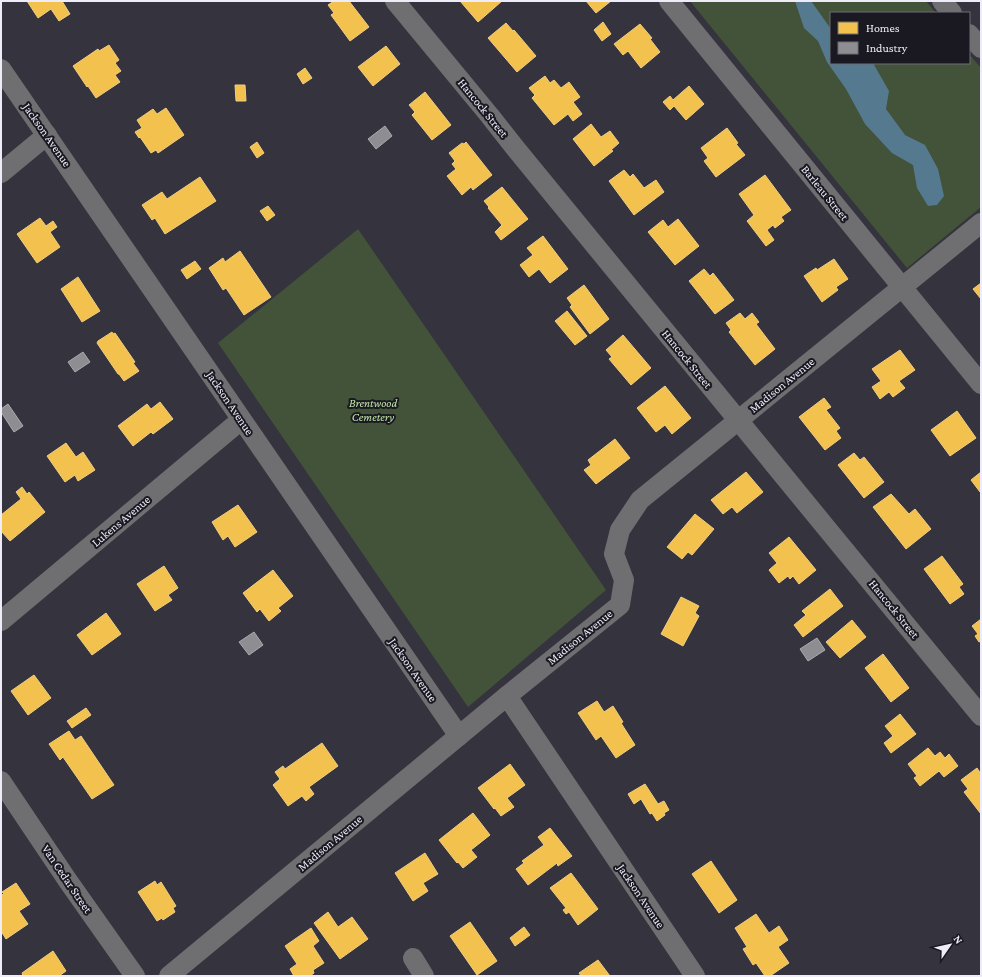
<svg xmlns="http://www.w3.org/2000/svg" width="982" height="977" font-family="'Crimson Pro',serif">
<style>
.green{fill:#43533a}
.water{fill:#55798f}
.homes{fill:#f2c14e;stroke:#f1ce81}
.industry{fill:#8d8d92;stroke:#aaaab1}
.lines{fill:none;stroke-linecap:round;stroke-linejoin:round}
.minor{stroke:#6f6e71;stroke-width:20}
.labels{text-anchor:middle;stroke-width:4;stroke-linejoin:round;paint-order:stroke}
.street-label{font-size:12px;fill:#eeecf8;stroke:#1a1921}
.park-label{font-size:12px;font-style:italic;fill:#c1e5aa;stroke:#1a1921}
</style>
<rect width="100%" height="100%" fill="#35333d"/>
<g class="green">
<path d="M690 1H926L936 13H831V63H969V54L981 68V207L907 268Z"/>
<path d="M358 229 606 590 468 707 218 343Z"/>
</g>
<path class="water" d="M795 1H811L831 29V63H873L889 91 886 109 905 135 925 145 938 169 944 196 937 205 928 206 917 188 913 165 892 153 865 124 846 89 827 62 818 41 804 28Z"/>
<g class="homes">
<path d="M27 1H62L70 14 59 21 51 9 38 18Z"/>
<path d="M334 1H349L369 27 350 41 331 15 334 13 328 5Z"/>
<path d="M460 1H502L478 22Z"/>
<path d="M586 1H611L596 13Z"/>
<path d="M603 22 611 34 602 41 594 30Z"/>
<path d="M506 23 513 31 514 30 536 56 517 72 488 38Z"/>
<path d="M640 24 652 38 650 39 660 52 641 68 628 51 623 55 614 44Z"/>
<path d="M109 45 119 60 115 63 121 71 115 75 120 82 96 98 88 86 87 87 73 66 98 49 99 51Z"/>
<path d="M386 46 400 64 373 86 358 67Z"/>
<path d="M305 68 312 78 303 84 297 74Z"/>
<path d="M545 76 550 83 554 80 561 88 569 82 580 97 573 102 582 114 573 121 568 114 554 125 532 98 535 95 529 88Z"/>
<path d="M235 85H245L246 101H236Z"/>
<path d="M689 86 704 104 686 120 674 106 670 110 663 102 670 96 673 100Z"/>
<path d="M425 92 451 125 432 140 412 115 415 112 409 105Z"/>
<path d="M166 108 184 135 158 153 156 150 151 153 140 137 139 138 135 132 142 128 137 120 153 109 157 114Z"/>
<path d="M591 124 601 137 610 131 619 143 611 150 613 151 594 166 573 139Z"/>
<path d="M727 128 738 143 736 144 745 155 716 177 704 161 708 158 701 148Z"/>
<path d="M257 142 264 153 257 158 250 147Z"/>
<path d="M466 142 492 175 473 190 471 187 462 195 447 176 456 169 452 164 455 161 449 153 462 143 464 144Z"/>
<path d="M624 170 630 177 633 174 644 188 656 180 664 192 634 215 609 181Z"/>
<path d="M765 175 791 210 781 217 784 221 775 228 773 225 767 230 774 240 766 246 747 221 754 215 739 194Z"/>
<path d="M200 177 216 201 165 234 155 218 152 220 142 205 162 192 167 199Z"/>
<path d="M502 187 528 219 501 240 495 232 502 225 488 208 489 207 484 201Z"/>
<path d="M268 206 275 215 267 221 260 211Z"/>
<path d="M40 218 46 226 53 221 57 227 50 232 60 247 37 263 17 234Z"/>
<path d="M678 219 699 246 675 265 648 232 663 220 668 227Z"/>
<path d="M543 236 568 269 550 283 539 269 529 277 520 265 533 255 527 248Z"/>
<path d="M240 251 271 297 244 315 226 288 223 290 209 268 223 258 225 262Z"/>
<path d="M834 259 848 279 836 287 838 290 822 302 804 276 816 268 817 270Z"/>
<path d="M195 261 201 269 187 279 181 270Z"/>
<path d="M704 269 710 276 713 273 734 300 715 314 689 281Z"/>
<path d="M78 277 100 311 82 322 61 289Z"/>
<path d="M981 283V299L973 289Z"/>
<path d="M584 285 609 319 590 334 570 307 572 305 567 298Z"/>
<path d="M567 311 587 336 575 345 555 321Z"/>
<path d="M740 313 745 319 752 313 759 322 756 324 775 349 755 365 729 332 731 330 726 323Z"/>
<path d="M112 332 113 334 115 333 135 362 133 363 139 371 124 381 119 374H118L97 343 98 341Z"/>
<path d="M623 335 651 368 631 385 609 359 612 357 606 350Z"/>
<path d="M900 350 915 370 899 381 905 388 893 397 889 392 880 399 872 387 881 381 872 369Z"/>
<path d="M665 386 691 418 672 434 665 425 656 432 637 408Z"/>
<path d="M824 398 831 407 826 410 840 428 836 431 841 438 825 450 799 417Z"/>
<path d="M160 402 173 419 153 434 151 432 133 446 118 426 147 404 151 409Z"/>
<path d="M957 411 976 438 950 456 931 430Z"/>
<path d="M615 439 630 458 596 484 584 470 591 465 588 460Z"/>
<path d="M66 443 76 457 83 452 95 470 78 481 75 475 65 482 47 456Z"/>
<path d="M854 453 860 460 864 457 884 482 864 498 838 465Z"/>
<path d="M746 472 763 492 737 513 732 507 723 514 711 500Z"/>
<path d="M981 472V491L980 492 971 480Z"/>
<path d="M22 487 27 494 29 492 45 512 10 541 1 531V515L21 499 16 492Z"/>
<path d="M891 494 909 514 915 509 931 529 906 549 873 507Z"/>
<path d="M238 505 257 532 235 547 228 536 223 540 212 522Z"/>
<path d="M695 514 714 529 692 555 688 552 682 559 667 547Z"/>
<path d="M789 537 816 570 799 584 793 576 790 579 788 576 779 583 769 570 777 563 769 553Z"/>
<path d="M942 556 963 584 959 587 964 594 950 604 924 569Z"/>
<path d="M164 566 178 588 168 595 172 600 155 611 137 584Z"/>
<path d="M273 570 293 596 278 608 281 611 269 621 260 609 257 612 243 593Z"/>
<path d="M830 589 843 606 803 637 794 625 806 615 802 611Z"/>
<path d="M681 597 699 606 695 613 699 616 683 646 661 634Z"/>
<path d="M106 613 121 634 92 655 77 635Z"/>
<path d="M981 619V641L979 642 975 636 978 634 972 626Z"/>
<path d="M852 620 866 637 840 658 826 642Z"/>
<path d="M883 654 909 688 891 702 865 668Z"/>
<path d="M34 675 51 698 28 715 11 691Z"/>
<path d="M597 701 604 712 613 706 623 722 621 723 635 745 616 758 601 736 596 740 578 713Z"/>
<path d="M86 708 91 715 72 728 67 721Z"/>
<path d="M900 714 916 734 891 753 884 743 893 736 885 726Z"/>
<path d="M69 731 75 740 81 736 114 785 92 799 63 757 60 760 49 744Z"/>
<path d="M322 743 338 766 309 787 314 794 306 801 302 796 288 806 273 785 280 779 275 772 283 766 285 769Z"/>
<path d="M928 748 935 756 940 752 945 758 949 754 958 766 944 777 939 771 920 786 914 778 917 776 908 764Z"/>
<path d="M510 764 525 785 507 798 514 807 501 816 495 808 494 809 478 788Z"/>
<path d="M977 768 981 774V814L964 792 968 789 961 780Z"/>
<path d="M645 784 658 804 664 801 669 810 664 813 665 815 657 821 652 813 650 814 641 799 634 804 628 794Z"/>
<path d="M473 813 490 835 471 850 477 857 463 868 458 862 457 863 439 840Z"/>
<path d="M550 828 572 856 558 866 557 863 528 885 516 869 524 863 522 861 544 845 538 837Z"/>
<path d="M425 853 438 874 423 883 428 891 413 901 395 873Z"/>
<path d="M711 861 737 900 719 913 692 874Z"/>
<path d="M571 873 598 909 578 925 569 912 566 914 563 910 566 908 550 888Z"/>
<path d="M155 881 157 885 161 882 176 906 173 908 175 912 163 920 162 918 157 921 138 892Z"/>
<path d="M16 883 30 904 19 911 28 924 6 939 1 931V895L4 894 2 892Z"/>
<path d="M328 912 338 927 352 917 368 939 340 959 314 923Z"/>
<path d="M756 914 769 933 779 926 788 940 778 947 789 963 770 976H765L756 963 753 965 743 949 747 947 735 928Z"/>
<path d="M470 922 497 961 477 975 450 936Z"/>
<path d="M524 927 530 935 515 946 510 938Z"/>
<path d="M311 928 319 941 313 946 324 963 313 970 314 973 310 976H294L290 969 297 964 285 946Z"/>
<path d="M53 951 66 971 59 976H23L22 973Z"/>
<path d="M598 960 610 976H581L579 973Z"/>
</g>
<g class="industry">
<path d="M385 126 392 136 376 149 368 139Z"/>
<path d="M83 352 90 362 75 372 68 362Z"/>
<path d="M8 404 23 426 14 432 1 412V409Z"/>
<path d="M254 632 263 645 249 655 239 642Z"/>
<path d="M817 638 825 650 808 661 800 649Z"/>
</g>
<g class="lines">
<g class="minor">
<path d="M395 1 490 116 516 149C670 339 826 527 981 716"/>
<path d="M669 1 981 384"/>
<path d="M942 1 952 13"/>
<path d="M969 34 981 48"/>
<path d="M1 69 459 736"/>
<path d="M1 173 47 135"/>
<path d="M1 621 241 420"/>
<path d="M507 696 695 976"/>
<path d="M1 781 68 881 135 976"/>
<path d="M413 958 424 976"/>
<path d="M169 976 507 696 620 605 624 580 614 554 620 530 640 500 981 223"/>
</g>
</g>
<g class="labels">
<g class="street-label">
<text transform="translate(483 108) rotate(51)" y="4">Hancock Street</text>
<text transform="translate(47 135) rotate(55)" y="4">Jackson Avenue</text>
<text transform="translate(825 193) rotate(51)" y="4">Barleau Street</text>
<text transform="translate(687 359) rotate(51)" y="4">Hancock Street</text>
<text transform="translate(782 385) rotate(-39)" y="4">Madison Avenue</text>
<text transform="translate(230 403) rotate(56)" y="4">Jackson Avenue</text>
<text transform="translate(121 521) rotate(-40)" y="4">Lukens Avenue</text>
<text transform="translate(894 609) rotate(51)" y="4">Hancock Street</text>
<text transform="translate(580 637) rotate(-39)" y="4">Madison Avenue</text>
<text transform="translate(413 670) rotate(55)" y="4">Jackson Avenue</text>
<text transform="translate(330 843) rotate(-40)" y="4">Madison Avenue</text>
<text transform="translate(67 879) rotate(56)" y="4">Van Cedar Street</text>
<text transform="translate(641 896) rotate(56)" y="4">Jackson Avenue</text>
</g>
<g class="park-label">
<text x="373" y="407">Brentwood<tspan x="373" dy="14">Cemetery</tspan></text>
</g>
</g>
<rect width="982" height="977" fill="none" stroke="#eeecf8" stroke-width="4"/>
<rect x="830" y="12" width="140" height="52" fill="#1a1921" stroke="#6f6d77"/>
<rect x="838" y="22" width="20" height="12" fill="#f2c14e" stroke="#6f6d77"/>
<text x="866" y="32" font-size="12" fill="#eeecf8">Homes</text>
<rect x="838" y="42" width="20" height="12" fill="#8d8d92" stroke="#6f6d77"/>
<text x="866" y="52" font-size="12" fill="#eeecf8">Industry</text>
<g transform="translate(950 945) rotate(56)" stroke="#1a1921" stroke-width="3" paint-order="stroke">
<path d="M0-3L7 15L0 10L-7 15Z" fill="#eeecf8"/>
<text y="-6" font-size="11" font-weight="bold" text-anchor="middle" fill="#eeecf8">N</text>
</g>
</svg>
